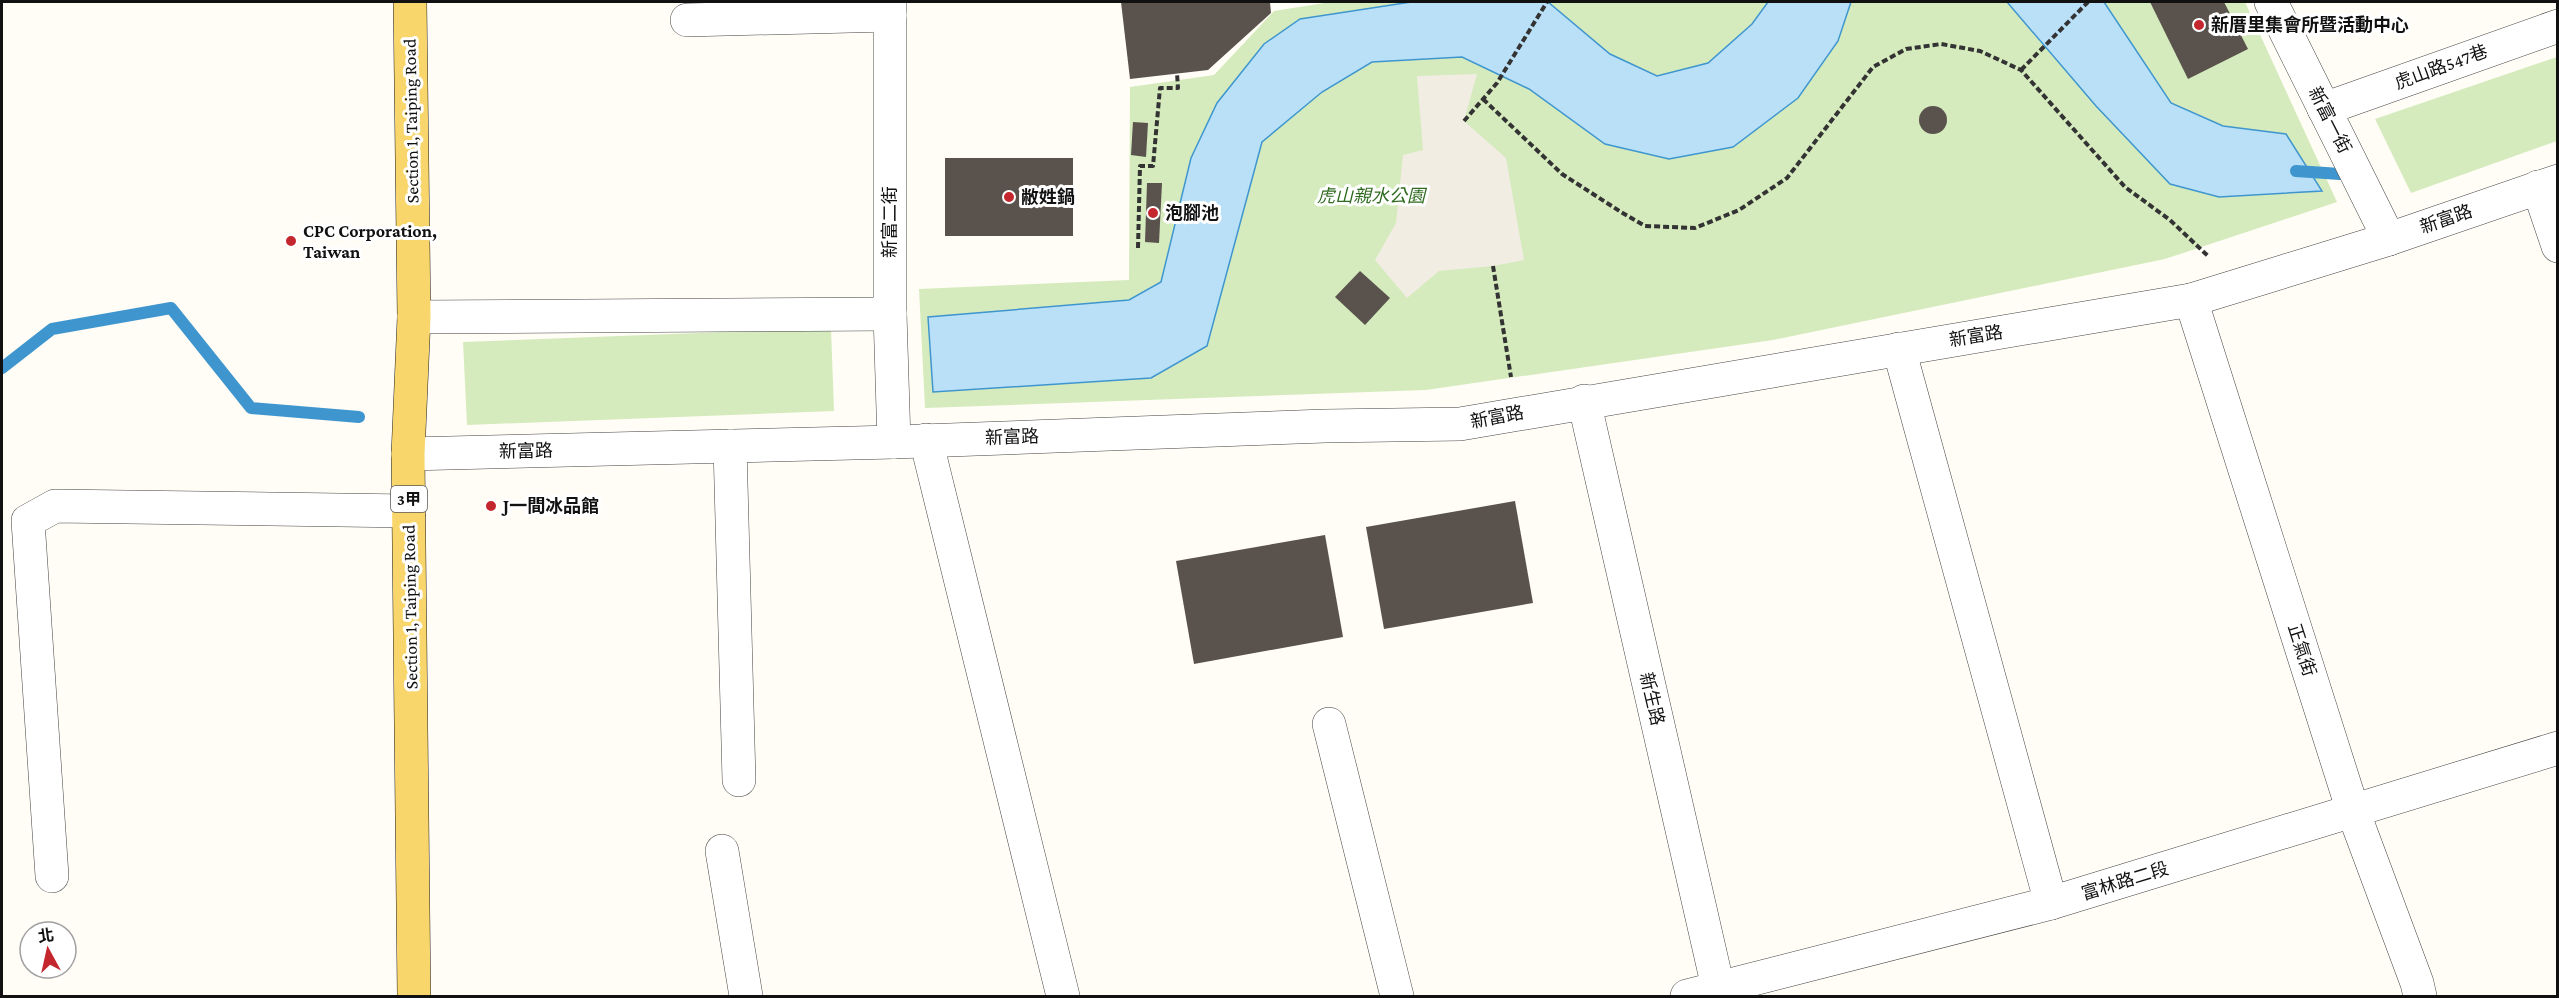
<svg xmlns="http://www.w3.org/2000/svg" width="2559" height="998" font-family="'Crimson Pro','Noto Sans TC',serif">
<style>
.green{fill:#d5ebbd}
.plaza{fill:#f1ede2}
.water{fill:#b9e0f7;stroke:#3f96cf;stroke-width:1.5}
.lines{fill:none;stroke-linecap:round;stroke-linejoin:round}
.stream{stroke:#3f96cf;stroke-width:12}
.building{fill:#5a524d}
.minor-casing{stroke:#444;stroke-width:34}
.major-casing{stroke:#222;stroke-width:34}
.path{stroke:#333;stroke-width:4;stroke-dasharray:6 3;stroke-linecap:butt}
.minor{stroke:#fff;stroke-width:33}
.major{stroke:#f9d66b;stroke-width:33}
.poi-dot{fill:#c4262e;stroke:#fff;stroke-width:2}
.labels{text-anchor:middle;stroke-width:6;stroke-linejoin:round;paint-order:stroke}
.shield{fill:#fff;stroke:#585858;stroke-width:1.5}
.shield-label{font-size:16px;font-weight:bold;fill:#111}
.poi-label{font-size:18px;font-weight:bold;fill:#111;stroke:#fff;text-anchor:start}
.street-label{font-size:18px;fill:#111;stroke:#fff}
.park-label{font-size:18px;font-style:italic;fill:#2f6b1f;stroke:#fff}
</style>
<rect width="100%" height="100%" fill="#fffdf5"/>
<g class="green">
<path d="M1331 2H2245L2337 202 2165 259 1773 340 1426 390 925 408 919 289 1129 280 1130 87 1214 75 1274 11Z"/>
<path d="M2557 57V141L2411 193 2375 119Z"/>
<path d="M831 328 834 411 467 425 463 342Z"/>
</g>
<path class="plaza" d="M1477 74 1464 121 1506 158 1524 260 1493 266 1439 271 1407 298 1375 260 1396 223 1403 155 1423 150 1417 76Z"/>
<g class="water">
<path d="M1411 2H1548L1610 54 1657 76 1708 63 1752 24 1768 2H1851L1838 41 1798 98 1733 147 1669 159 1605 144 1529 89 1462 57 1372 62 1322 92 1262 142 1207 346 1151 378 933 392 928 317 1129 300 1161 282 1191 158 1217 103 1264 44 1300 19Z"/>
<path d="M2007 2H2104L2171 103 2223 126 2286 134 2322 191 2219 197 2170 184 2096 106Z"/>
</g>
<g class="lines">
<g class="stream">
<path d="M2296 171 2340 174"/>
<path d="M2 368 52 329 171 308 251 408 359 417"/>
</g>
</g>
<g class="building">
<path d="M1121 2H1270L1271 13 1208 70 1130 79Z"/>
<path d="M2150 2H2224L2248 49 2188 79Z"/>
<circle cx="1933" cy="120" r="14"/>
<path d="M1133 122 1148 123 1146 157 1131 155Z"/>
<rect x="945" y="158" width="128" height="78"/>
<path d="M1147 183H1162L1159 243 1145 242Z"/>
<path d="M1360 271 1390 298 1365 325 1335 297Z"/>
<path d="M1515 501 1533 603 1384 629 1366 527Z"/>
<path d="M1325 535 1343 637 1194 664 1176 561Z"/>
</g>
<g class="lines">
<defs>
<g id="minor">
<path d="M890 2V314L894 442"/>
<path d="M2271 2 2389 239"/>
<path d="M687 20 890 15"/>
<path d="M2324 109 2558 26"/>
<path d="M2538 187 2558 246"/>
<path d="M2191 300 2353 811 2417 983 2420 996"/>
<path d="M414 317 890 314"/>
<path d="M1899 349 2051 903"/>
<path d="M1584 401 1720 996"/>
<path d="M926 440 1063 996"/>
<path d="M730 446 739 780"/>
<path d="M408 454 894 442 1325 426 1460 424 2191 300 2389 239 2558 181"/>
<path d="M1329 724 1397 996"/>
<path d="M722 851 746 996"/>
<path d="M52 876 28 521 55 506 409 511"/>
<path d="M1687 996 2051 903 2558 748"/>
</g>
<path id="major" d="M410 2 414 317 408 454 414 996"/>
</defs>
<use href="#minor" class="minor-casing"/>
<use href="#major" class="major-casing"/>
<g class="path">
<path d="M2021 70 2088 2"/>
<path d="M1483 99 1562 174 1621 212 1645 226 1695 228 1739 210 1787 178 1873 67 1906 49 1941 44 1980 51 2021 70 2125 187 2170 220 2209 257"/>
<path d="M1464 121 1497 83 1547 2"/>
<path d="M1138 248 1140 166H1153L1160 88H1178L1177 73"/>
<path d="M1493 266 1511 377"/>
</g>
<use href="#minor" class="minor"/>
<use href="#major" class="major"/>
</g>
<g class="poi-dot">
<circle cx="2199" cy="25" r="6"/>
<circle cx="1009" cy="197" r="6"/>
<circle cx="1153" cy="213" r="6"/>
<circle cx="291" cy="241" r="6"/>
<circle cx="491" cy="506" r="6"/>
</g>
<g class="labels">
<rect class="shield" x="391" y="486" width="36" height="26" rx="4.5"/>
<g class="shield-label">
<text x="409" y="505">3甲</text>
</g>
<g class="poi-label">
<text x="2211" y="31">新厝里集會所暨活動中心</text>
<text x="1021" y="203">敝姓鍋</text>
<text x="1165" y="219">泡腳池</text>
<text x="303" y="237">CPC Corporation,<tspan x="303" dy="21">Taiwan</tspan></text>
<text x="503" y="512">J一間冰品館</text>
</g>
<g class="street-label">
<text transform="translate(2441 67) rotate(-20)" y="6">虎山路547巷</text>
<text transform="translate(2330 120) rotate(63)" y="6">新富一街</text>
<text transform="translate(411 121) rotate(-91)" y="6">Section 1, Taiping Road</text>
<text transform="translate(2446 219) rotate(-19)" y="6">新富路</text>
<text transform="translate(890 222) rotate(-90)" y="6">新富二街</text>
<text transform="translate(1976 336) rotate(-9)" y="6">新富路</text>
<text transform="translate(1497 417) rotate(-11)" y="6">新富路</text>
<text transform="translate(1012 437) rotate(-2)" y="6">新富路</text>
<text transform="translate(526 451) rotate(-1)" y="6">新富路</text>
<text transform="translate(410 607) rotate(-91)" y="6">Section 1, Taiping Road</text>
<text transform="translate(2302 650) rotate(72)" y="6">正氣街</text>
<text transform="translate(1652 699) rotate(77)" y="6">新生路</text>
<text transform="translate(2125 881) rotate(-17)" y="6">富林路二段</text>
</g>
<g class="park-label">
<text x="1371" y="202">虎山親水公園</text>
</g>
</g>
<rect width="2559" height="998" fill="none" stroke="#111111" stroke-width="6"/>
<g transform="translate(48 950) rotate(352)"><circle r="28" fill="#ffffff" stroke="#a0a0a0" stroke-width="1.5"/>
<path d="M0-4.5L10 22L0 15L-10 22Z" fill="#c4262e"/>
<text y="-9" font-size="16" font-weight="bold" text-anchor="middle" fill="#111111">北</text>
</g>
</svg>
